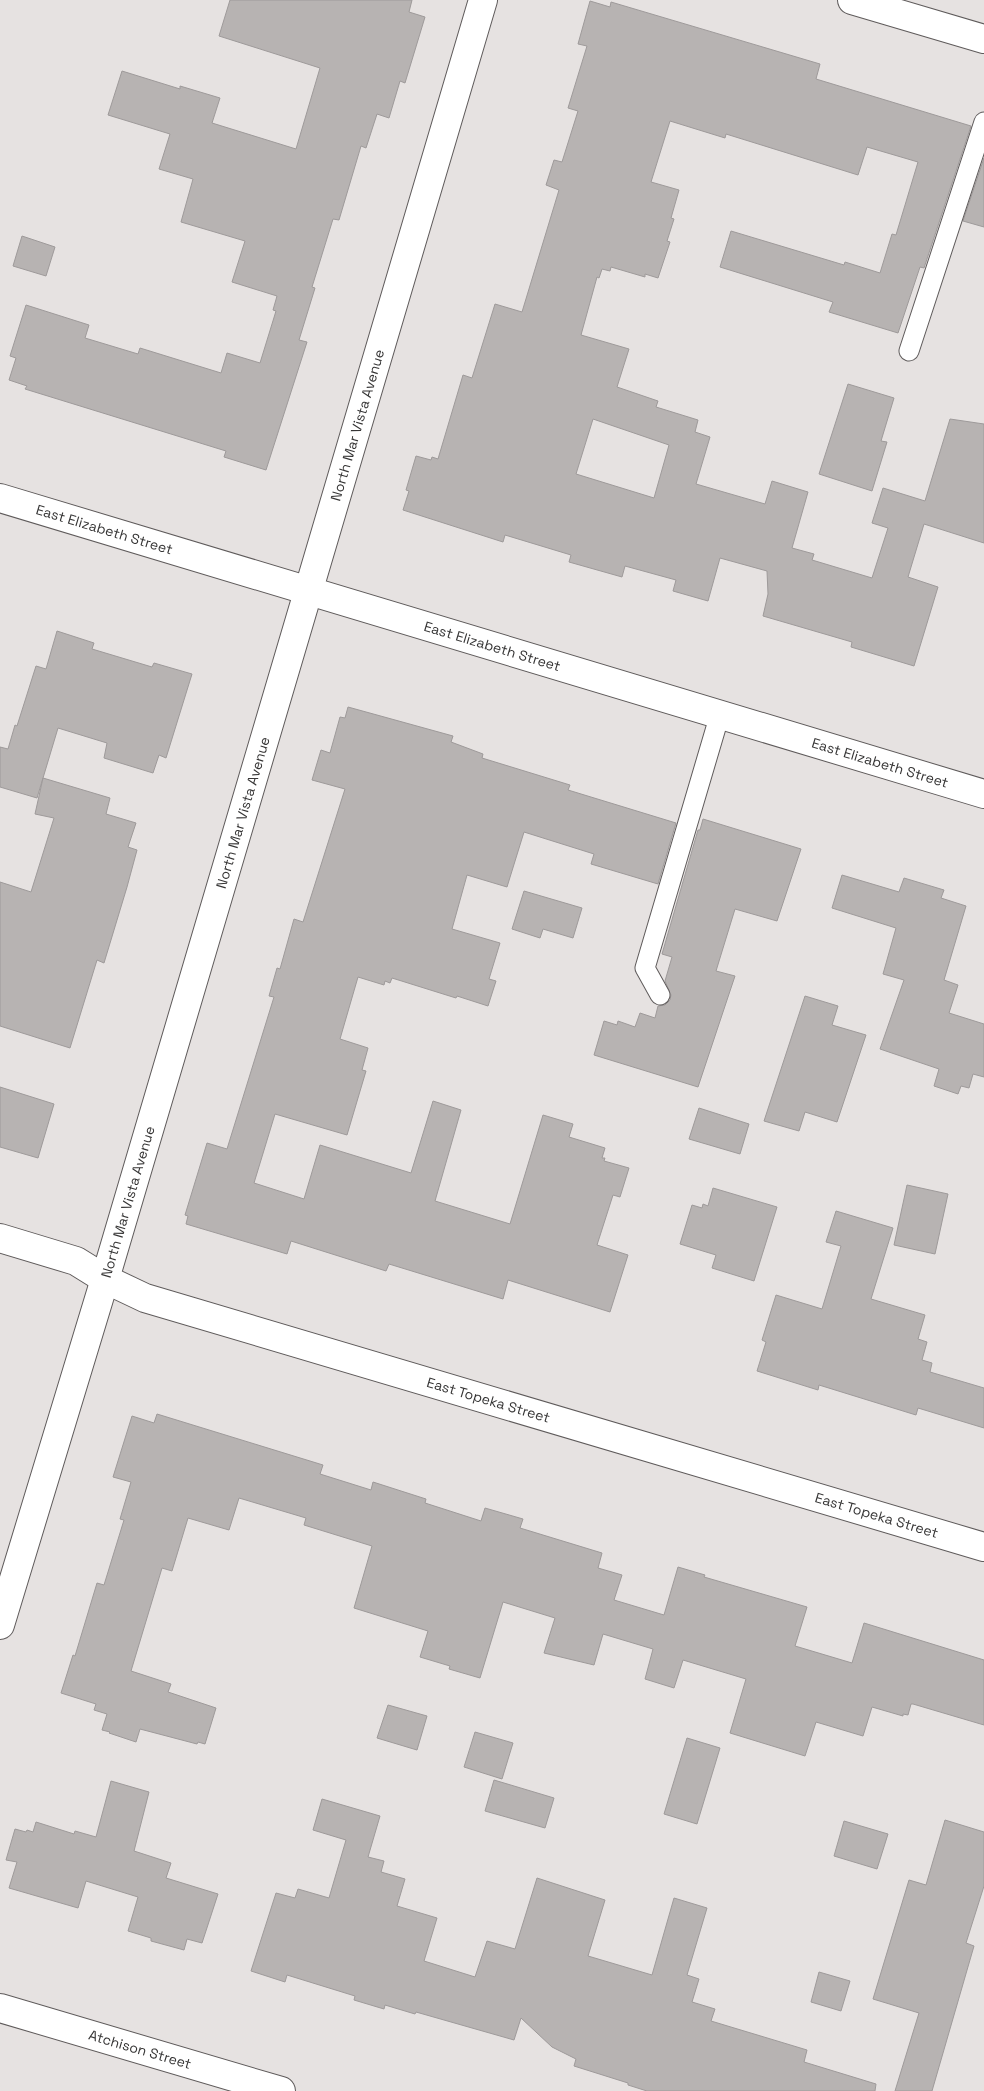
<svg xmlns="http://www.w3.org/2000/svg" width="984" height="2091" font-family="'Space Grotesk',sans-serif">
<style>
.building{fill:#b7b3b2;stroke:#9e9a9a;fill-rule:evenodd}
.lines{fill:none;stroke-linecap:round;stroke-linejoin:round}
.lane-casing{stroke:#5f5b5b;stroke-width:21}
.street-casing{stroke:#5f5b5b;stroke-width:30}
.lane{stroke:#fff;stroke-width:19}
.street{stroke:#fff;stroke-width:28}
.labels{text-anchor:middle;stroke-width:4;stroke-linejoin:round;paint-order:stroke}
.street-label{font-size:14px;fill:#363535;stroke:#f3efee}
</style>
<rect width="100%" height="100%" fill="#e6e2e1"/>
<g class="building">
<path d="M230 0H412L409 12 425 17 405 83 400 81 389 118 377 114 366 148 361 146 339 220 333 219 312 287 315 288 299 340 307 342 266 470 224 457 226 451 25 389 27 386 9 380 16 358 10 356 26 305 89 325 85 338 138 354 140 348 221 373 227 353 260 363 276 311 273 310 277 296 232 282 245 241 181 222 193 179 159 169 170 134 108 115 122 71 180 89V86L220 98 212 123 296 149 320 68 219 36Z"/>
<path d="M590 1 610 7 611 2 820 64 816 79 971 126 924 268 920 267 898 333 829 312 833 302 720 267 731 231 844 265 845 262 880 273 892 234 896 235 918 162 867 147 858 175 726 134 725 138 670 121 651 182 679 190 671 218 674 219 667 241 670 242 658 278 645 274V277L611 267 610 271 602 269 599 278 597 277 581 335 629 349 617 387 658 401 656 407 698 420 695 432 710 437 696 484 765 504 772 481 808 492 792 548 814 554 812 560 872 578 888 528 872 523 883 488 925 501 950 419 984 424V543L924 524 908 577 938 587 914 666 851 647 852 642 763 616 768 594 767 571 720 558 708 601 673 591 676 580 625 566 622 577 569 562 571 555 505 535 503 542 403 510 409 491 406 490 416 456 431 460 432 457 438 459 463 375 472 378 495 304 522 312 559 190 546 185 554 160 562 162 578 111 568 108 587 46 578 44ZM593 419 669 445 654 498 576 474Z"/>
<path d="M984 158V227L963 221Z"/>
<path d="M22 236 55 247 46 276 13 266Z"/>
<path d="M848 384 894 398 881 441 887 442 872 491 819 474Z"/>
<path d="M57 631 94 643 92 649 152 667 154 663 192 674 166 758 159 755 153 773 104 758 107 743 58 728 37 798 0 787V747L8 749 15 725 17 726 36 666 46 669Z"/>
<path d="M348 707 453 736 451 742 483 754 482 758 570 785 568 790 676 823 658 884 591 864 594 854 524 832 507 887 467 875 452 929 500 943 489 979 496 981 488 1006 457 996 456 998 392 978 390 983 385 981 384 985 358 977 340 1039 368 1048 362 1070 366 1071 347 1135 275 1114 254 1183 304 1199 320 1145 411 1173 433 1101 461 1110 435 1201 510 1224 543 1115 573 1124 569 1137 605 1148 602 1158H605L604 1161 629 1168 620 1197 613 1195 597 1245 628 1255 610 1312 508 1280 503 1299 389 1264 386 1271 291 1241 287 1254 186 1224 188 1216 185 1215 207 1143 227 1149 274 997 269 996 277 968 280 969 294 919 303 922 345 789 312 780 321 750 330 753 340 717 345 718Z"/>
<path d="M43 778 110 798 106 814 136 823 128 847 137 850 127 887 104 963 97 960 70 1048 0 1026V882L31 892 54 818 35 814Z"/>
<path d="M703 819 801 849 777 921 735 909 716 971 735 976 698 1087 594 1055 604 1021 617 1025 618 1021 635 1027 640 1013 655 1018 658 1006 665 1005 670 1000 671 995 665 981 672 957 662 954 698 830H700Z"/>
<path d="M842 875 899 892 904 878 944 890 941 898 966 906 944 980 958 985 949 1013 984 1024V1077L973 1074 969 1088 961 1086 958 1094 934 1086 939 1069 880 1049 904 980 883 974 896 928 832 908Z"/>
<path d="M524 891 582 908 573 938 543 929 540 938 512 929Z"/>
<path d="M805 996 838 1006 832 1025 866 1035 837 1122 805 1112 799 1131 764 1121Z"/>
<path d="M0 1087 54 1104 38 1158 0 1147Z"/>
<path d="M699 1108 749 1124 740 1154 689 1139Z"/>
<path d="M907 1185 948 1194 935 1254 894 1245Z"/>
<path d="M713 1188 777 1207 754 1281 712 1268 716 1255 680 1244 692 1205 702 1208 703 1204 708 1206Z"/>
<path d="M836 1211 893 1228 871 1299 925 1315 918 1339 927 1342 922 1360 932 1363 930 1372 984 1388V1428L918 1408 916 1415 819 1385 818 1390 757 1371 766 1342 762 1340 776 1295 822 1309 841 1246 826 1242Z"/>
<path d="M157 1414 323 1465 320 1474 371 1490 373 1482 426 1499 425 1503 481 1521 485 1508 523 1519 520 1528 602 1553 598 1568 622 1575 614 1600 664 1615 678 1567 705 1575 704 1577 807 1607 795 1646 852 1663 864 1623 984 1660V1725L913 1704H911L908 1715 903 1714V1716L872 1707 863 1736 816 1722 805 1756 730 1733 746 1679 683 1660 674 1688 645 1679 653 1649 603 1634 594 1665 544 1653 555 1618 503 1602 480 1678 449 1669 450 1666 420 1657 428 1631 354 1608 372 1546 304 1525 306 1518 239 1498 229 1530 188 1518 172 1571 162 1568 131 1671 171 1684 168 1692 216 1708 205 1744 198 1742 197 1744 140 1729 136 1742 109 1733 110 1732 102 1730 107 1714 94 1710 96 1704 61 1693 73 1655 75 1656 97 1583 104 1585 124 1520 120 1519 131 1482 113 1477 132 1416 154 1423Z"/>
<path d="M388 1705 427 1716 417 1750 377 1738Z"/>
<path d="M475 1732 513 1743 502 1779 464 1767Z"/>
<path d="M687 1738 720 1748 697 1824 664 1814Z"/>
<path d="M494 1780 554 1798 545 1828 485 1811Z"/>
<path d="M111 1781 149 1792 134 1851 171 1863 166 1878 218 1894 202 1943 187 1939 184 1950 151 1941V1938L128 1931 138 1897 86 1881 78 1908 9 1888 17 1862 6 1860 15 1829 26 1832 27 1830 33 1832 36 1822 74 1834 75 1831 96 1837Z"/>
<path d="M322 1799 380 1816 368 1857 384 1861 381 1872 405 1879 397 1906 437 1918 424 1961 475 1977 487 1941 515 1949 537 1878 605 1900 588 1956 652 1975 674 1898 707 1908 687 1975 699 1979 692 2002 715 2009 711 2021 807 2050 804 2062 876 2084 875 2091H647L628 2085V2083L574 2066 576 2059 552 2047 521 2018 514 2040 416 2012 415 2014 385 2005 384 2009 354 2000 355 1996 287 1975 285 1982 251 1971 276 1893 295 1898 298 1889 329 1898 346 1840 313 1830Z"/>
<path d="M945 1820 984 1832V1886L966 1943 974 1946 932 2091H895L919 2013 873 1999 909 1880 926 1885Z"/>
<path d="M844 1821 888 1834 877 1869 834 1856Z"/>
<path d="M819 1972 850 1981 841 2011 811 2002Z"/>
</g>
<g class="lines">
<defs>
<g id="lane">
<path d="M909 351 984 122"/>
<path d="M660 995 645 968 720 714"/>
</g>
<g id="street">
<path d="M852 0 984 39"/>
<path id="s1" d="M0 498 984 794"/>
<path id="s2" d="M0 1238 76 1261 105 1279 145 1298 984 1547"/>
<path id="s3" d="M0 1625 105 1279 483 0"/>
<path id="s4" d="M0 2008 281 2091"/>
</g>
</defs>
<use href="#lane" class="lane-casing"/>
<use href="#street" class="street-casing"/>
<use href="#lane" class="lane"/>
<use href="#street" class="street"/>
</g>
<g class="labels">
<g class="street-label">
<text dy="5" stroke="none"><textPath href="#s3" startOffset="1252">North Mar Vista Avenue</textPath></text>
<text dy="5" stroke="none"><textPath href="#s1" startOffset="109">East Elizabeth Street</textPath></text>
<text dy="5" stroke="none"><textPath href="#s1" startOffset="514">East Elizabeth Street</textPath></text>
<text dy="5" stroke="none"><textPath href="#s1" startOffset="919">East Elizabeth Street</textPath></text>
<text dy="5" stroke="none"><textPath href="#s3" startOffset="848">North Mar Vista Avenue</textPath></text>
<text dy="5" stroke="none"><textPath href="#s3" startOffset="442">North Mar Vista Avenue</textPath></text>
<text dy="5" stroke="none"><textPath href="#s2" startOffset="516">East Topeka Street</textPath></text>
<text dy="5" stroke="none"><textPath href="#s2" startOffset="921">East Topeka Street</textPath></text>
<text dy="5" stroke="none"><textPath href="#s4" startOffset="146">Atchison Street</textPath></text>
</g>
</g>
</svg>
